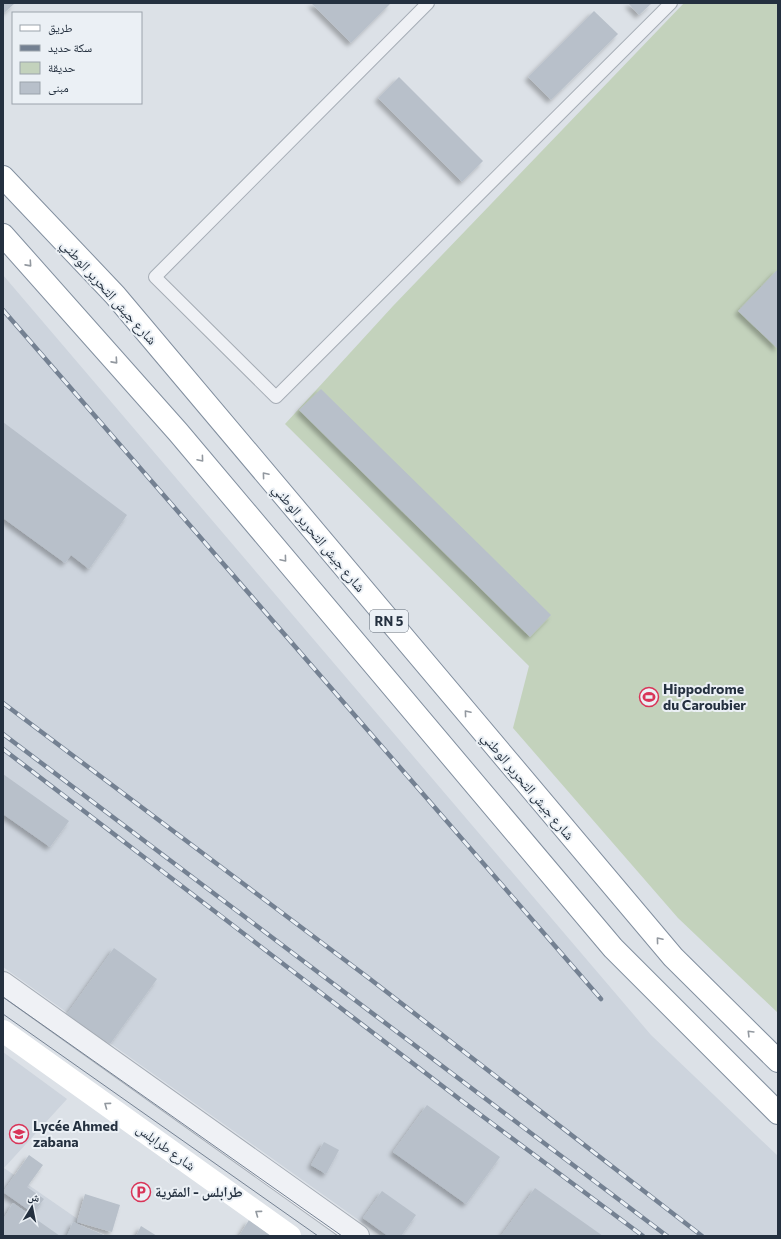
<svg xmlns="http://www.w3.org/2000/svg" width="781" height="1239" font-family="Commissioner,'Noto Naskh Arabic',sans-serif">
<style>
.built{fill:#cdd4dd}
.green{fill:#c3d2bc}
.building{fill:#b8c0ca;filter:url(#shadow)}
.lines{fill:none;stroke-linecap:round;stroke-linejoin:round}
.service-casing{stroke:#a5acb5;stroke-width:14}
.minor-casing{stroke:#a5acb5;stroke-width:24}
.trunk-casing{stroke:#828f9f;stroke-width:24}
.service{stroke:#eff1f5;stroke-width:12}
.minor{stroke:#eff1f5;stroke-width:22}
.secondary{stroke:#fff;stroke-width:22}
.trunk{stroke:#fff;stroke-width:22}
.tram{stroke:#748192;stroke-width:1}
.rail-casing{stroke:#748192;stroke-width:4.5}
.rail{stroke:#ebf0f5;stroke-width:3;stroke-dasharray:9;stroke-linecap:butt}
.oneway{stroke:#92989f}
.labels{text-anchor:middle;stroke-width:4;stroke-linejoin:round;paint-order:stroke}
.shield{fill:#ebf0f5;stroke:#606a76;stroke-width:1}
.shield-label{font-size:13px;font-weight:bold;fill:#24303f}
.street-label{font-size:14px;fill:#24303f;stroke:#ebf0f5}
.poi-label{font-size:14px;font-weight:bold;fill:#24303f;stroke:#ebf0f5;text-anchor:start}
</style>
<defs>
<filter id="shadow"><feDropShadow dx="-3.5" dy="3.5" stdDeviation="2" flood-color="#0004"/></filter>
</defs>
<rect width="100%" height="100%" fill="#dce1e7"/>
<g class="built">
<path d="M3 275 651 1035 778 1156V1236H381L3 967Z"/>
<path d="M3 1052 67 1099 4 1168 82 1222 75 1236H3Z"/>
</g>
<path class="green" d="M684 3H778V1013L678 918 513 728 529 666 285 424 393 306Z"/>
<g class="building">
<path d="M3 3H15L3 14Z"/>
<path d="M311 3H391L351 43Z"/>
<path d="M628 3H652L639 15Z"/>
<path d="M594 11 618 34 551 100 528 77Z"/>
<path d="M399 77 483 161 462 182 378 98Z"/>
<path d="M778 269V349L738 311Z"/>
<path d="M321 389 551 615 530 637 299 410Z"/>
<path d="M3 422 127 515 89 569 71 555 65 563 3 518Z"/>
<path d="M3 774 69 821 50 847 3 814Z"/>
<path d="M114 948 157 979 110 1044 67 1014Z"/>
<path d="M427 1105 500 1157 466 1204 393 1152Z"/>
<path d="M324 1142 339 1150 326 1174 311 1165Z"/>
<path d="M29 1155 43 1165 27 1187 44 1199 33 1213 3 1192Z"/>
<path d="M535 1188 603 1236H501Z"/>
<path d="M382 1191 416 1215 401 1236H388L363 1218Z"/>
<path d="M85 1194 120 1205 112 1232 77 1222Z"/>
<path d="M13 1203 60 1236H3V1217L4 1218Z"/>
<path d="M249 1220 272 1236H239Z"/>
<path d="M73 1222 106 1236H67Z"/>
<path d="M141 1226 157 1236H136Z"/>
</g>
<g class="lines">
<defs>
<path id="service" d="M428 3 155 277 276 397 671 3"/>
<path id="minor" d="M3 983 358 1236"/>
<g id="trunk">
<path d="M3 177 115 295 673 957 778 1061"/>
<path d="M3 235 178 432 613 948 778 1113"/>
</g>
</defs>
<use href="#service" class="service-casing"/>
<use href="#minor" class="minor-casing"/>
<use href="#trunk" class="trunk-casing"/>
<use href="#service" class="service"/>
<use href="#minor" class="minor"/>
<path class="secondary" d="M3 1031 290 1236"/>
<use href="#trunk" class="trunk"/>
<g class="tram">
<path d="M3 997 342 1236"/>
<path d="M3 1014 318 1236"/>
</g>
<defs>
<g id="rail">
<path d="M3 310 601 999"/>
<path d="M3 703 370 979 702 1236"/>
<path d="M3 734 667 1236"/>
<path d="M3 749 462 1101 643 1236"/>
</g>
</defs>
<use href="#rail" class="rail-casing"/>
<use href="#rail" class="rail"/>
</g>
<defs><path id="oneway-chevron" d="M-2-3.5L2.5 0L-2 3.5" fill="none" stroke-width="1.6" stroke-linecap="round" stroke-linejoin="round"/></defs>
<g class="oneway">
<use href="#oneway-chevron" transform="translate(29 264) rotate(48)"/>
<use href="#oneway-chevron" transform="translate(115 361) rotate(48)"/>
<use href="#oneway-chevron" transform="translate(201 459) rotate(50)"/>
<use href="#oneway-chevron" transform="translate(265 475) rotate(-130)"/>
<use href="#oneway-chevron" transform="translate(284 559) rotate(50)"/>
<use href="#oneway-chevron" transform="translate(467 713) rotate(-130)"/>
<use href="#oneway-chevron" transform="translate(659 940) rotate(-130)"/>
<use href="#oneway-chevron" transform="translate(750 1033) rotate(-135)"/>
<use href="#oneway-chevron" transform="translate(107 1105) rotate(-144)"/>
<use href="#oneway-chevron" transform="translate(258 1213) rotate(-144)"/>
</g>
<defs>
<symbol id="stadium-ring" viewBox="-11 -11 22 22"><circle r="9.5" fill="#ebf0f5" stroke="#d93458" stroke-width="1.5"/><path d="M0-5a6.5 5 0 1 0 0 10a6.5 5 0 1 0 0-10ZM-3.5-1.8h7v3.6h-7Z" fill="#d93458"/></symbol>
<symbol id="school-ring" viewBox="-11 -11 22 22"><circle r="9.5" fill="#ebf0f5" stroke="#d93458" stroke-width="1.5"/><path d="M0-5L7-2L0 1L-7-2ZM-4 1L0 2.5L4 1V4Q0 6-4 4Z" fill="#d93458"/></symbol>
<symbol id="parking-ring" viewBox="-11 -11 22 22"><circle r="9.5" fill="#ebf0f5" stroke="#d93458" stroke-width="1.5"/><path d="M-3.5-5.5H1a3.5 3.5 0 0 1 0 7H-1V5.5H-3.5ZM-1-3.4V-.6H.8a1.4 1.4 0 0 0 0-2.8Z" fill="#d93458"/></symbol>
</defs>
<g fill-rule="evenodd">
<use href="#stadium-ring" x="638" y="686" width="22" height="22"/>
<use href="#school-ring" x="8" y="1123" width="22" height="22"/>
<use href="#parking-ring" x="130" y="1181" width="22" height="22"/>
</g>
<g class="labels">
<rect class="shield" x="370" y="610" width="38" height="22" rx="3"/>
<g class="shield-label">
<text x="389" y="626">RN 5</text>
</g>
<g class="street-label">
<text transform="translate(109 292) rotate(48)" y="5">شارع جيش التحرير الوطني</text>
<text transform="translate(319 538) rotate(50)" y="5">شارع جيش التحرير الوطني</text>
<text transform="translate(528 786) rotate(50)" y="5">شارع جيش التحرير الوطني</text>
<text transform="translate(166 1147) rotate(36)" y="5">شارع طرابلس</text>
</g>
<g class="poi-label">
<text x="663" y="694">Hippodrome<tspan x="663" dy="16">du Caroubier</tspan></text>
<text x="33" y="1131">Lycée Ahmed<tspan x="33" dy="16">zabana</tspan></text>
<text x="155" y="1197">طرابلس - المقرية</text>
</g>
</g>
<rect width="781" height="1239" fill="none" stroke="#24303f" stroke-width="8"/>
<rect x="12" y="12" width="130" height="92" fill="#ebf0f5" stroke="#9ba3ac"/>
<rect x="20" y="25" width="20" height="6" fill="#ffffff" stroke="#9ba3ac"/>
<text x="48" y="32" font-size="12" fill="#24303f">طريق</text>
<rect x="20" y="45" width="20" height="6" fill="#748192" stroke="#9ba3ac"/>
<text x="48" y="52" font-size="12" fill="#24303f">سكة حديد</text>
<rect x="20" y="62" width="20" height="12" fill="#c3d2bc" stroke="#9ba3ac"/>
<text x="48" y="72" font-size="12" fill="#24303f">حديقة</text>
<rect x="20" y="82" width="20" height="12" fill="#b8c0ca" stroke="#9ba3ac"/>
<text x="48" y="92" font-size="12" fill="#24303f">مبنى</text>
<g transform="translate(32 1207) rotate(10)" stroke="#ebf0f5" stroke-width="3" paint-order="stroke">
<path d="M0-3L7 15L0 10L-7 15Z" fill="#24303f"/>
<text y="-6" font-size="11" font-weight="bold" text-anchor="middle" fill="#24303f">ش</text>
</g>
</svg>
